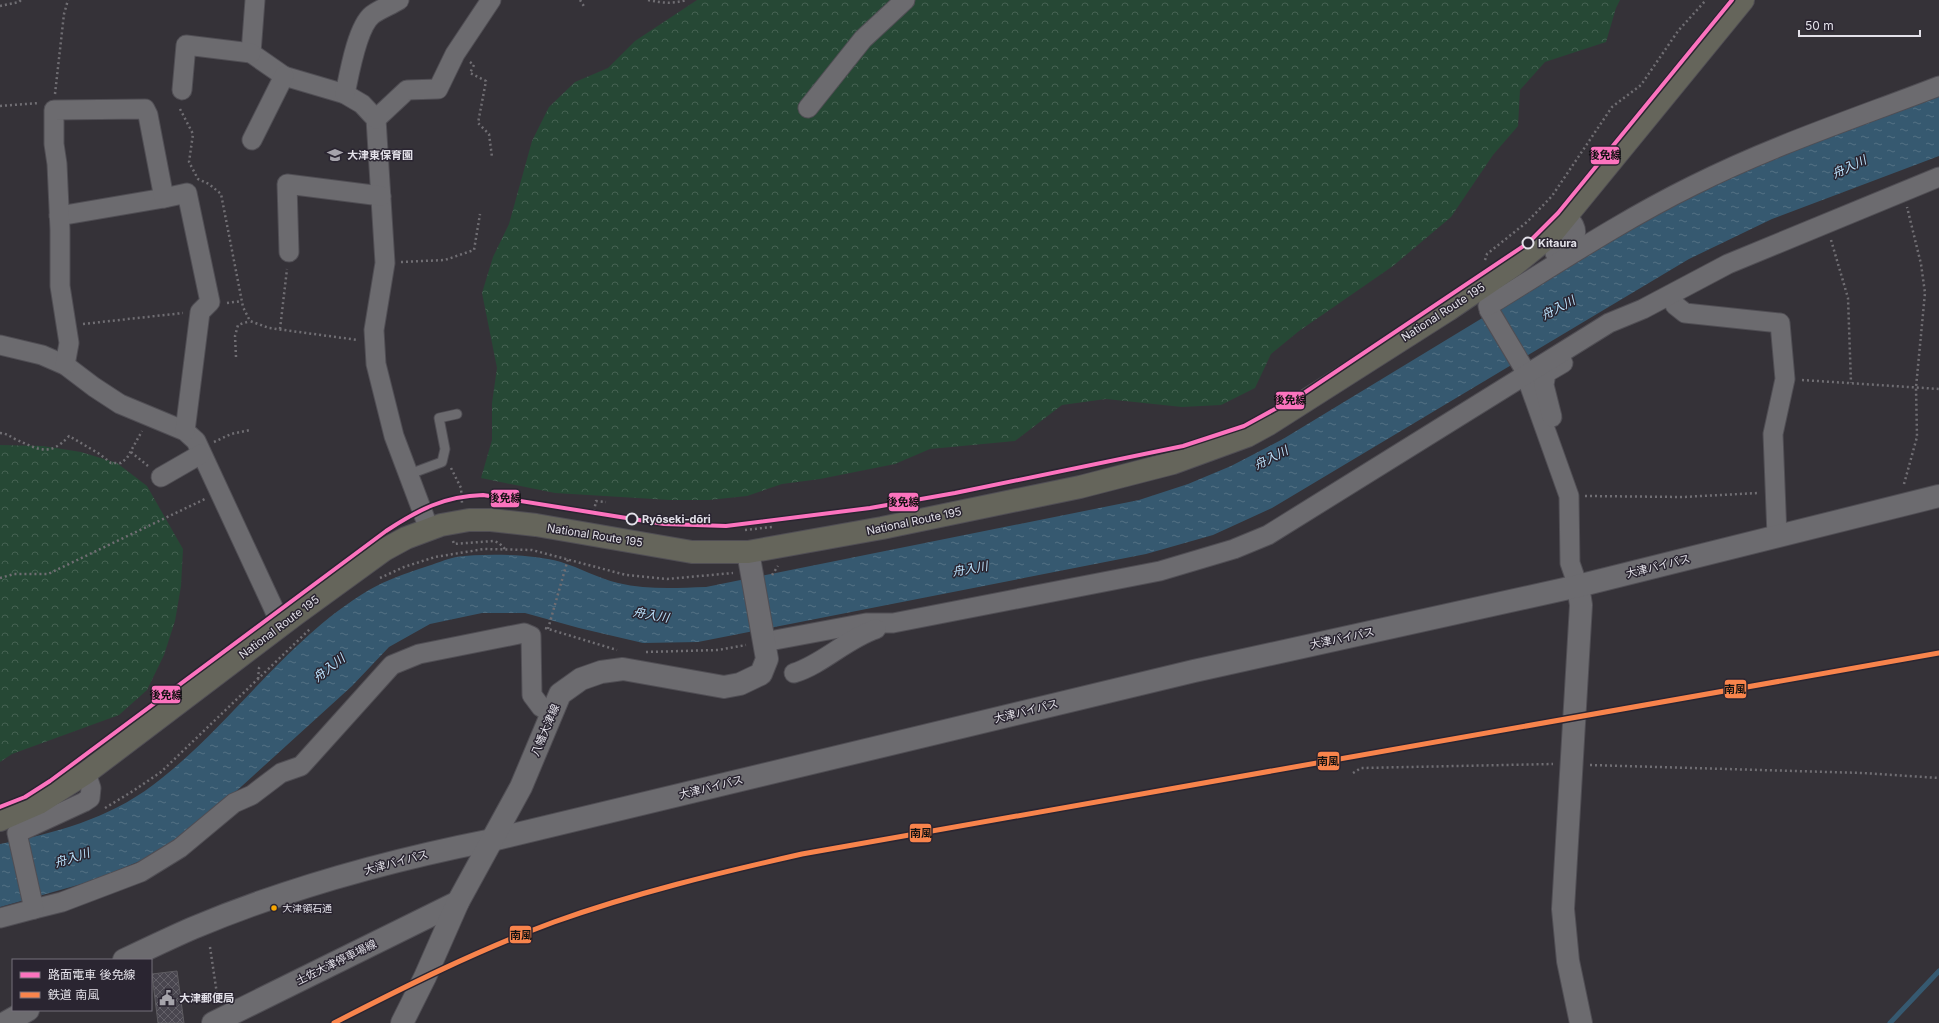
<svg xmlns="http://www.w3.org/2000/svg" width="1939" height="1023" font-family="Inter,'Noto Sans JP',sans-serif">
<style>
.forest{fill:url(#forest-crowns)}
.water{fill:url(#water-ripples)}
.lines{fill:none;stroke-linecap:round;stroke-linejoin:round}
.stream{stroke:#365970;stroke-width:5}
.building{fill:url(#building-cross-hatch);stroke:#5e5c61}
.lane-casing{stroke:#504e54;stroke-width:11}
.street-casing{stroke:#504e54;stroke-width:21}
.secondary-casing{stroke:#504e54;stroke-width:24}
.highway-casing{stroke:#504e54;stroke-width:24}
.path{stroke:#706e73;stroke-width:2.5;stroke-dasharray:2 3;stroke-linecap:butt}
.lane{stroke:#6c6b6f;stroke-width:9}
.street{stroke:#6c6b6f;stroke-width:19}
.secondary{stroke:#6c6b6f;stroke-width:22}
.highway{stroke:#65655b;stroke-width:22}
.rail-1-casing{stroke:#2a2531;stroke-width:8}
.rail-1{stroke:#f8844c;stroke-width:5}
.tram-1-casing{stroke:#2a2531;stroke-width:7}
.tram-1{stroke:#fc73be;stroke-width:4}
.stop-dot{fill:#2a2531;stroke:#e3e1e9;stroke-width:2}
.bus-dot{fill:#f7a600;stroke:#2a2531;stroke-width:1.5}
.labels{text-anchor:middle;stroke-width:3;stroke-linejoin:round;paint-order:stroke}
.bus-label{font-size:10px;fill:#e3e1e9;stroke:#2a2531;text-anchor:start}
.poi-label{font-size:11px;font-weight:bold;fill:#e3e1e9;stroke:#2a2531;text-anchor:start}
.stop-label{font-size:11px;font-weight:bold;fill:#e3e1e9;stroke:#2a2531;text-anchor:start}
.street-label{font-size:11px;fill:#e3e1e9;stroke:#2a2531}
.water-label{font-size:12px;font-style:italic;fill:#bce3fd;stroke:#2a2531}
.line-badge{stroke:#2a2531;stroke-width:1.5}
.pale-badge-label{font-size:11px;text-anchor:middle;font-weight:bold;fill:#111}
</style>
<defs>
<pattern id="forest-crowns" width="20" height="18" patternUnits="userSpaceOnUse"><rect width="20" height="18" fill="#264835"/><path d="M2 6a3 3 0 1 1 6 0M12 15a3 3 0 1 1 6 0" fill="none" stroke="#456252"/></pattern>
<pattern id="water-ripples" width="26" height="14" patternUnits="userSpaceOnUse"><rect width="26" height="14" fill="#365970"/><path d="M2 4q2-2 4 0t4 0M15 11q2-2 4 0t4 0" fill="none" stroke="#537184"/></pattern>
<pattern id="building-cross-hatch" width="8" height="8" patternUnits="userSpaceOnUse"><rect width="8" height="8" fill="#49464f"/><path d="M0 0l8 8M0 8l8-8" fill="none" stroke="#636068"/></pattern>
</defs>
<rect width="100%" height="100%" fill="#353238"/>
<g class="forest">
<path d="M697 0H1620L1616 8 1606 42 1545 62 1520 90 1518 126 1493 155 1451 217 1393 266 1299 331 1271 354 1255 388 1221 405 1182 407 1106 399 1062 405 1015 441 930 449 895 464 820 479 782 484 747 496 709 500H670L555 493 481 478 492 440V403L497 368 482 293 493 257 509 224 532 141 549 107 575 82 608 68 635 41Z"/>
<path d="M0 445 43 446 81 452 117 463 147 486 183 549 181 586 175 621 164 655 147 690 119 715 12 754 0 762Z"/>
</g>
<path class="water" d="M1939 95V156L1772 219 1689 259 1272 508 1213 535 1146 554 698 642 643 643 579 628 525 613H482L430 624 389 647 352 686 199 825 152 856 92 881 0 907V844C55 833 108 819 153 785 230 727 285 640 369 590 386 580 407 573 425 567 435 564 446 559 456 557 485 553 533 554 561 562 580 568 598 578 618 583 647 590 676 588 706 587L1139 500 1188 484 1231 466 1283 439 1665 207 1751 165Z"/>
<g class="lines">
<path class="stream" d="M1890 1023 1939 971"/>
</g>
<path class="building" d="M177 971 184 1023H158L152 974Z"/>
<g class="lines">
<defs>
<path id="lane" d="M407 475 442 462 445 449 439 418 457 414"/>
<g id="street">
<path d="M255 0 251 53 284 76 345 94 362 104 376 119 385 263 374 330 376 364 394 436 429 529"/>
<path d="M182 90 186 45 251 53"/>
<path d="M345 94C349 75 357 27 372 15 378 10 391 5 399 0"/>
<path d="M808 108 863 39 905 0"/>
<path d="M376 119 407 90 438 89 455 54 491 0"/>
<path d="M252 140 284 76"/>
<path d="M59 216 164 198"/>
<path d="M289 252 287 184 381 196"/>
<path d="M1555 253C1572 241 1585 235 1567 216"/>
<path d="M1494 296 1489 299V310L1523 367 1569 496 1570 563 1578 586"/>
<path d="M1675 305 1685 313 1780 323 1785 379 1773 434 1777 536"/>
<path d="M1488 306C1555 265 1621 221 1692 186 1771 146 1856 118 1939 86"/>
<path d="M0 345 42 355 65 365 94 387 120 404 185 431 196 441 273 607 276 614 285 622"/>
<path d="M65 365 69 343 60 286V230L57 164 54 144V110L145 109 148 115 164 198 187 193 210 302 200 312 185 431"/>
<path d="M1552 417 1544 385 1546 373 1563 363"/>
<path d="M161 477 201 454"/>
<path d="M764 642 866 623H893L1160 571 1234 549 1268 535 1609 323 1643 309 1728 264 1939 177"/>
<path d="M794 673C823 664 846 639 876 629"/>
<path d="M34 909 62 902 141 872 180 848 234 803 252 795 281 773 301 766 392 665 419 654 524 633 531 636 532 695 541 707 552 713"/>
<path d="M0 918 34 909 17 833 84 802 90 798 91 788 86 773"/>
</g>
<g id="secondary">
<path d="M1578 586 1581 605 1563 909 1568 961 1581 1023"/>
<path d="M124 960C147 949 170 938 193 928 288 888 391 860 492 840L1194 671 1578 586 1939 496"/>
<path d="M5 1023 28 1010"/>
<path d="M213 1023 458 902"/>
<path d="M402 1023 425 977 458 902 521 787 560 694 581 679 601 672 623 669 724 687 740 684 761 674 767 659 748 552"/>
</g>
<path id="highway" d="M0 820 39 803 86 773 296 614 384 550 406 538 441 525 469 520H491L536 525 692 552H748L882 528 1080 487 1173 463 1247 436 1269 424 1448 310 1513 266 1551 235 1743 0"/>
</defs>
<use href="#lane" class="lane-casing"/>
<use href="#street" class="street-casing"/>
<use href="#secondary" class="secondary-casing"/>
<use href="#highway" class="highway-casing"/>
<g class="path">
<path d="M580 0 585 8"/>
<path d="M648 0C662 3 673 4 686 0"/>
<path d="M0 6 19 2 21 0"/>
<path d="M470 62 474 65 470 73 486 81 478 123 489 134 492 157"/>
<path d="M55 94 64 14 68 0"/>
<path d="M0 106 39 103"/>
<path d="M180 109 193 134 189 162 198 179 209 184 221 194 243 307 250 321 269 328 358 340"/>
<path d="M1831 240 1848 298 1851 383"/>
<path d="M1485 260 1487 254 1527 222 1552 196 1612 107 1641 85 1678 31 1706 0"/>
<path d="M401 262 445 260 474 250 480 214"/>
<path d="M227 303 242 301"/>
<path d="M83 324 183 313"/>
<path d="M280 329 287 269"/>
<path d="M236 357 235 336 238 325 250 321"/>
<path d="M1802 380 1939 389"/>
<path d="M0 433C5 433 10 436 15 439 38 449 49 458 69 436L98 453 111 463H121L127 458 142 431"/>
<path d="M214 442 231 434 250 430"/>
<path d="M131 452 148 466"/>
<path d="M451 468 461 488 462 503"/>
<path d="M1904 484 1917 437 1916 387 1925 293 1921 264 1907 207"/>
<path d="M1585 496 1683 497 1758 493"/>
<path d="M593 516 596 501 606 502"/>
<path d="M745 530 772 527"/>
<path d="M453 541 454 544 494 541 499 543 505 549"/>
<path d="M772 575 778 566"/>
<path d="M0 578 14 574H48L205 499"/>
<path d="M380 578 404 567 435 557 484 549 532 550 626 575 667 579 733 573"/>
<path d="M545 628 617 650"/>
<path d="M548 629 568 559"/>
<path d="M646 652 718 650 746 645"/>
<path d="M258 679 259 668 261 665"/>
<path d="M1590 765 1863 773 1939 778"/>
<path d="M1353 773 1361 768 1553 764"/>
<path d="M105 808 133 791 161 772 310 629"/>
<path d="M210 947 218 1001"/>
</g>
<use href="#lane" class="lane"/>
<use href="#street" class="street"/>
<use href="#secondary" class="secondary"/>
<use href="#highway" class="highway"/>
<defs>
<path id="rail-1" d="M334 1023C406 986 478 950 554 922 635 893 718 873 802 854L1939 653"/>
</defs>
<use href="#rail-1" class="rail-1-casing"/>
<use href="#rail-1" class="rail-1"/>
<defs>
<path id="tram-1" d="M0 807 25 797 50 781 386 531C418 510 444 496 483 495L664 524 726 526 870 508 955 493 1183 446 1244 426 1304 393 1528 243 1558 213 1732 0"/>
</defs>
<use href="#tram-1" class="tram-1-casing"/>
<use href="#tram-1" class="tram-1"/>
</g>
<defs>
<symbol id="school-bare" viewBox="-9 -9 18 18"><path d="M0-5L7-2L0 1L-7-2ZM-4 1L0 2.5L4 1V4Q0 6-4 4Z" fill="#a6a4ab" stroke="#2a2531" stroke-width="2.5" paint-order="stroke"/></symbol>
<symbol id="civic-bare" viewBox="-9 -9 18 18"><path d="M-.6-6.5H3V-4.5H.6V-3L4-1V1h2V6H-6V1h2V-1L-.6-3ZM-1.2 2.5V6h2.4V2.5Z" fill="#a6a4ab" stroke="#2a2531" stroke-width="2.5" paint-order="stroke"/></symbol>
</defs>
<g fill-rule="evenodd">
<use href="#school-bare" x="324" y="144" width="22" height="22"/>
<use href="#civic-bare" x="156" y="987" width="22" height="22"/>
</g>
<g class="stop-dot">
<circle cx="1528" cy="243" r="5.5"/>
<circle cx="632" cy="519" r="5.5"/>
</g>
<circle class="bus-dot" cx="274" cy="908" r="3.5"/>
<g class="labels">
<g class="bus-label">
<text x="282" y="912">大津領石通</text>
</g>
<g class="poi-label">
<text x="347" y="159">大津東保育園</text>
<text x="179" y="1002">大津郵便局</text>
</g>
<g class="stop-label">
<text x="1538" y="247">Kitaura</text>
<text x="642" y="523">Ryōseki-dōri</text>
</g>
<g class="street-label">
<text transform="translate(1443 312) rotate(-33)" y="4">National Route 195</text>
<text transform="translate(914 521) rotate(-12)" y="4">National Route 195</text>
<text transform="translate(595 535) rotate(9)" y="4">National Route 195</text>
<text transform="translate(1658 566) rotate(-14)" y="4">大津バイパス</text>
<text transform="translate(279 627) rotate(-37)" y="4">National Route 195</text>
<text transform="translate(1342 638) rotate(-12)" y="4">大津バイパス</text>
<text transform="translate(1026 711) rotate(-14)" y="4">大津バイパス</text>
<text transform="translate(545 730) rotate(-67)" y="4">八幡大津線</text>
<text transform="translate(711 787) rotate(-14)" y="4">大津バイパス</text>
<text transform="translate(396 862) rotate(-15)" y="4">大津バイパス</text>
<text transform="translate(336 962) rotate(-26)" y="4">土佐大津停車場線</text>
</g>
<g class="water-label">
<text transform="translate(1849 167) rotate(-25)" y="4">舟入川</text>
<text transform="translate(1558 308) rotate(-28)" y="4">舟入川</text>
<text transform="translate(1271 458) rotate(-27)" y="4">舟入川</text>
<text transform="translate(970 569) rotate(-10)" y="4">舟入川</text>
<text transform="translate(651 615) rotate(10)" y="4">舟入川</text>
<text transform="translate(329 668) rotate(-38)" y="4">舟入川</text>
<text transform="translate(72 858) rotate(-18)" y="4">舟入川</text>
</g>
</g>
<g class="line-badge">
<rect x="1590" y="146" width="30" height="19" rx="4" fill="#fc73be"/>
<rect x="1275" y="391" width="30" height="19" rx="4" fill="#fc73be"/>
<rect x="490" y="489" width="30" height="19" rx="4" fill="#fc73be"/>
<rect x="888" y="492" width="31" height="20" rx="4" fill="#fc73be"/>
<rect x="1724" y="679" width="23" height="20" rx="4" fill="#f8844c"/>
<rect x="151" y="685" width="30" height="19" rx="4" fill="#fc73be"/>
<rect x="1317" y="751" width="23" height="20" rx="4" fill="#f8844c"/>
<rect x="909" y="823" width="23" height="20" rx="4" fill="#f8844c"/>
<rect x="509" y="925" width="23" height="19" rx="4" fill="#f8844c"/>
</g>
<g class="pale-badge-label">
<text x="1605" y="159">後免線</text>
<text x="1290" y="404">後免線</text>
<text x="505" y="502">後免線</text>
<text x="903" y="506">後免線</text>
<text x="1735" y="693">南風</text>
<text x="166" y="699">後免線</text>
<text x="1328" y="765">南風</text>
<text x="921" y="837">南風</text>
<text x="521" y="939">南風</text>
</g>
<rect x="12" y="959" width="140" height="52" fill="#2a2531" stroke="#74707b"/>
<rect x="20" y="972" width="20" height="6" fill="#fc73be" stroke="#74707b"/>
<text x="48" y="979" font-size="12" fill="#e3e1e9">路面電車 後免線</text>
<rect x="20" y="992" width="20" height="6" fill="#f8844c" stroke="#74707b"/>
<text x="48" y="999" font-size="12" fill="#e3e1e9">鉄道 南風</text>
<path d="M1799 30v6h121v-6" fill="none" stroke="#e3e1e9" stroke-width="2"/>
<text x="1805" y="30" font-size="12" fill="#e3e1e9" stroke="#2a2531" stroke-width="3" paint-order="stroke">50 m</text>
</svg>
